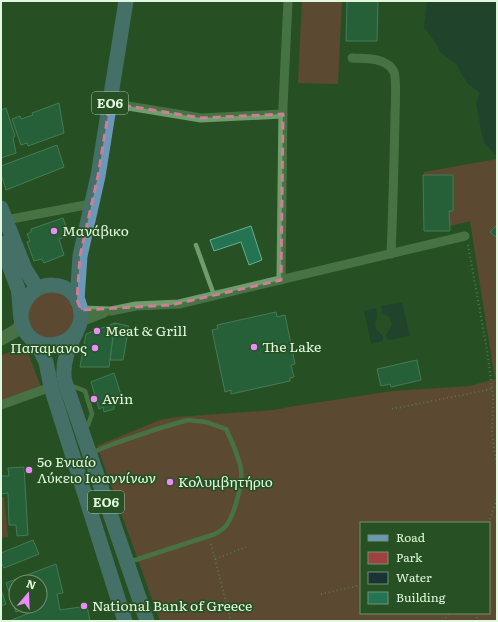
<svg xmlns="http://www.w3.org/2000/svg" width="498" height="622" font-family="Literata,serif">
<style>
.green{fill:#9d4141;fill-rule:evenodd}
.water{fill:#1a3335}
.building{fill:#247353;stroke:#69af8e}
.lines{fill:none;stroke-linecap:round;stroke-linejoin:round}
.path{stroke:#87a884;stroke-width:2;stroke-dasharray:1 3;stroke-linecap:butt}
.service{stroke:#709d6c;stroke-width:4.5}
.minor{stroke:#709d6c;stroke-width:9}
.secondary{stroke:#709d6c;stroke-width:13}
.primary{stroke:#6b98b9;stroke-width:15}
.marked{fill:none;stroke:#d07d96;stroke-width:3;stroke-dasharray:8 5;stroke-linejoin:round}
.poi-dot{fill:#ec8cfa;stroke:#275124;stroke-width:1.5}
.labels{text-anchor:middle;stroke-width:3.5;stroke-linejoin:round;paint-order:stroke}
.shield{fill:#275124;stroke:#a8c6a6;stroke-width:1}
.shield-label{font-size:13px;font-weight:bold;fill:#e0f8dd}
.poi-label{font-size:14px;fill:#e0f8dd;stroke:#275124;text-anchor:start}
</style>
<rect width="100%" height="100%" fill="#275124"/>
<g class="green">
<path d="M302 1H342L338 84 298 83Z"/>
<path d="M497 159V621H160L97 446 160 420 177 417 274 410 295 406 393 391 470 386 495 379 470 221 430 231 424 172ZM361 523H489V613H361Z"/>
<path d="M47 286 79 305 68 340 32 338 24 302Z"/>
<path d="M21 343 25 345 41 387 1 402V356L10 352Z"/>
<path d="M1 497H4L8 537 1 538Z"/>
</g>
<g class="water">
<path d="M427 1H497V157L484 142 482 135 476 103 480 93 468 84 462 75 457 65 440 52 437 45 424 27Z"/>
<path d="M402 302 410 336 388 340 386 335 392 324 389 317 382 313 381 306Z"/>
<path d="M376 308C381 320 368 323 383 336V341L371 344 364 311Z"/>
</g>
<g class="building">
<path d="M347 1H378L377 41H346Z"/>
<path d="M59 103 64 133 28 146 27 143 21 145 12 119 20 116 21 119 33 115 32 113Z"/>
<path d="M6 108 15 136 13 138 16 153 1 158V110Z"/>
<path d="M57 145 64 167 6 190 1 174V166Z"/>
<path d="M423 175H453V211H449L450 231H424Z"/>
<path d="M63 218 69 235 59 239 64 255 44 263 42 259 34 261 27 242 30 241 27 234 31 232V229Z"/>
<path d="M497 225V238L490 232Z"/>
<path d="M251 226 262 260 249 265 241 242 214 251 210 240Z"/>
<path d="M276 312 277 317 285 315 295 364 291 365 294 377 290 378V381L231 394V390L225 392 212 330 218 329 217 325Z"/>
<path d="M115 323 109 367H80L86 334Z"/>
<path d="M115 323 129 326 123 360H110Z"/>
<path d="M417 360 421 380 391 387 390 384 381 386 377 369Z"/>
<path d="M114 373 123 401 114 404V409L104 412 103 407 99 409 91 382Z"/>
<path d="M24 467 28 535 17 536 16 525H9L8 493 1 494V476H9L8 468Z"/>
<path d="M33 540 39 554 4 568 1 562V553Z"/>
<path d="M56 564 63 593 57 594 60 610 87 606 90 621H9L32 612 31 606H40V582H16V606H30L16 612 6 583Z"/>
<path d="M1 590 6 604 1 606Z"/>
</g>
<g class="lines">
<g class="path">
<path d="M468 245 487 350 493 396 492 434 497 467"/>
<path d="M392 409 492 389"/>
<path d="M489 523 497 497"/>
<path d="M211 544 215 559 246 547"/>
<path d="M215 559 231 621"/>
<path d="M321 594 361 585"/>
<path d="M476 613 477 621"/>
<path d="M443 621 449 613"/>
</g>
<g class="service">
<path d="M196 245 214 295"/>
<path d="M75 387 85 391 92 414 88 425"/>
<path d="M91 453 113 444 160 428 188 420 206 422 226 429C232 442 239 456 241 470 243 483 234 517 225 527 222 530 218 532 215 534L129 562"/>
</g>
<g class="minor">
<path d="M352 58C366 59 387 57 394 72 397 80 395 109 395 118 394 163 393 209 391 254"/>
<path d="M110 103 201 118 283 114"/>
<path d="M6 220 91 204"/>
<path d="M281 280 283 106 288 1"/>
<path d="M81 310 111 311 136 306 179 304 465 236"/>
<path d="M81 322 104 313"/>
<path d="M1 405 51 387"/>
</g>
<path class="secondary" d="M1 339 17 330 22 323"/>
<g class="primary">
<path d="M1 208 25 269 37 288"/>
<path d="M1 243 18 289C21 302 18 318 25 331 41 357 82 344 81 314 80 277 27 274 21 314"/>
<path d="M77 300 80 256 98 176 126 1"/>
<path d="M76 333C68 348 61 365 65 382L147 621"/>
<path d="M31 338 39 348 46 362 51 387 125 621"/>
</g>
</g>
<path d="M0 0H498V622H0ZM110 103 201 118 283 114 281 280 171 305 81 310 77 300 80 256 98 176Z" fill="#275124" fill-opacity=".55" fill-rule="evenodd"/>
<path class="marked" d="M110 103 201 118 283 114 281 280 171 305 81 310 77 300 80 256 98 176Z"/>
<g class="poi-dot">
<circle cx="54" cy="231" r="4"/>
<circle cx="97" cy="331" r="4"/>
<circle cx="254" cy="347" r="4"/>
<circle cx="95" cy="348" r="4"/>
<circle cx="94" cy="399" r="4"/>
<circle cx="29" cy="470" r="4"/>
<circle cx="170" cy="482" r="4"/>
<circle cx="84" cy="606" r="4"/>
</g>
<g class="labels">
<g class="shield">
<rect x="92" y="92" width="36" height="22" rx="3"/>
<rect x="88" y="491" width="36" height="22" rx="3"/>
</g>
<g class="shield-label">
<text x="110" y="108">ΕΟ6</text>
<text x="106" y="507">ΕΟ6</text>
</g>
<g class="poi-label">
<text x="62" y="236">Μανάβικο</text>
<text x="105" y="336">Meat &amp; Grill</text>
<text x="262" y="352">The Lake</text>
<text x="87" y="353" text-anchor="end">Παπαμανος</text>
<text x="102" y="404">Avin</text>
<text x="37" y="467">5ο Ενιαίο<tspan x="37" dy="16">Λύκειο Ιωαννίνων</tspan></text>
<text x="178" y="487">Κολυμβητήριο</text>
<text x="92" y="611">National Bank of Greece</text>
</g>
</g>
<rect width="498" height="622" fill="none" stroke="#e0f8dd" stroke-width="4"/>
<rect x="360" y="522" width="130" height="92" fill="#275124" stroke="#71946e"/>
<rect x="368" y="535" width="20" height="6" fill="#6b98b9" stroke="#71946e"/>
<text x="396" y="542" font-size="12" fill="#e0f8dd">Road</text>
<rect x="368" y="552" width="20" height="12" fill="#9d4141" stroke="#71946e"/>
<text x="396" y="562" font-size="12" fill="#e0f8dd">Park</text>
<rect x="368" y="572" width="20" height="12" fill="#1a3335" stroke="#71946e"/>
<text x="396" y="582" font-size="12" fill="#e0f8dd">Water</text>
<rect x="368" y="592" width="20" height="12" fill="#247353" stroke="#71946e"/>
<text x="396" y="602" font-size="12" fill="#e0f8dd">Building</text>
<g transform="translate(28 594) rotate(19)"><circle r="19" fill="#275124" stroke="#71946e"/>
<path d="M0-3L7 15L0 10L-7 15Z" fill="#ec8cfa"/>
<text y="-6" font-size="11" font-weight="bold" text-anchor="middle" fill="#e0f8dd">N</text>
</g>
</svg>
